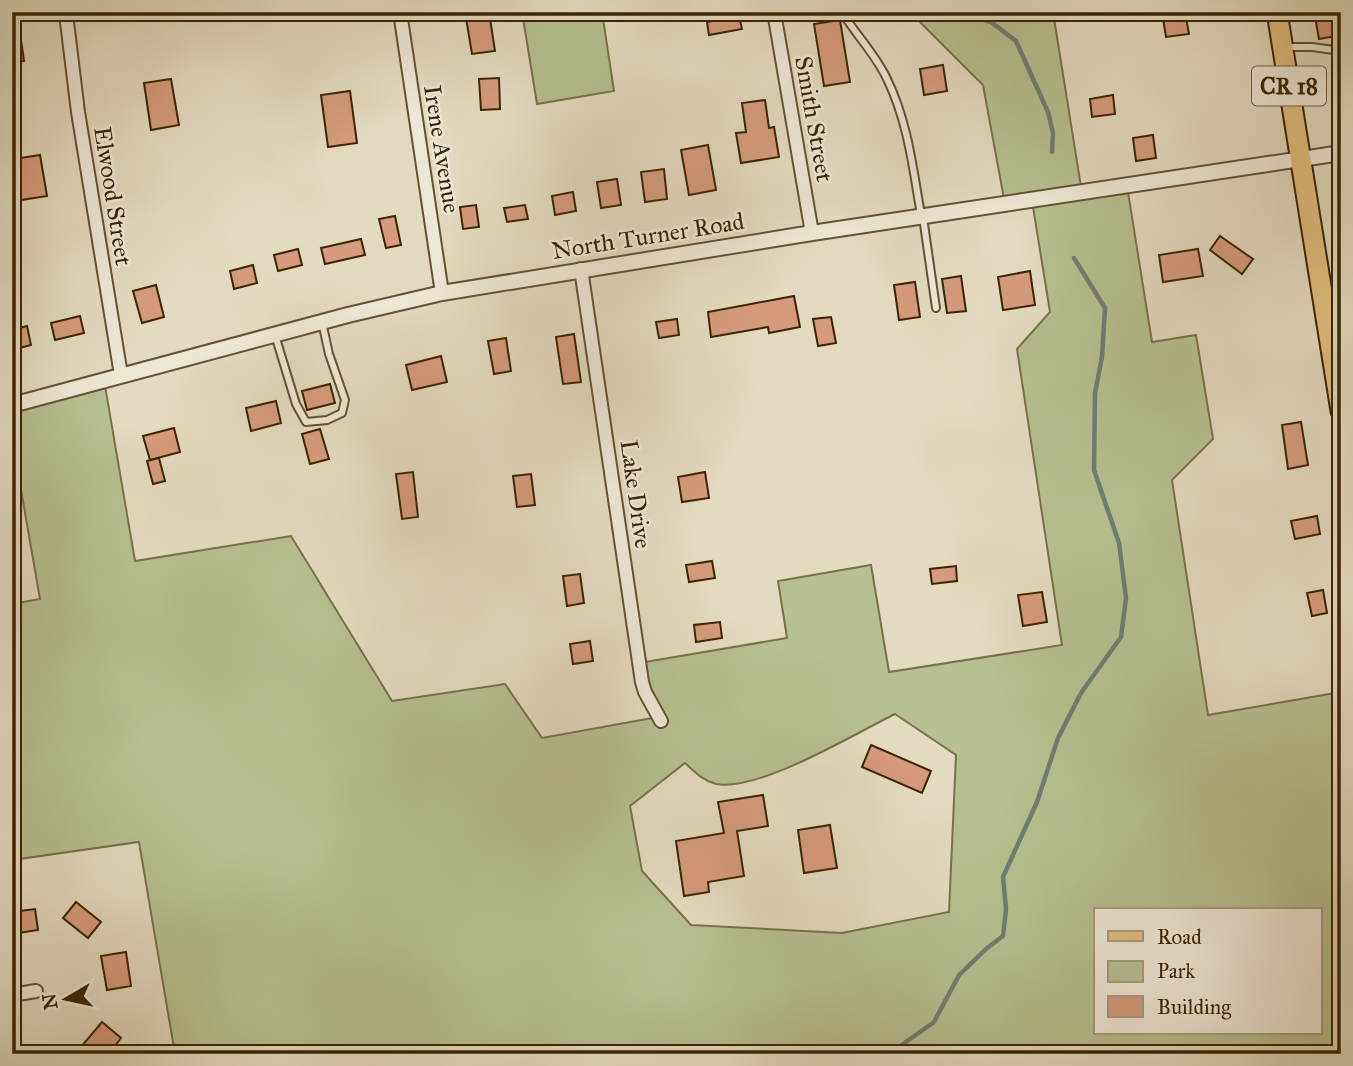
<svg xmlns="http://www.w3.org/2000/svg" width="1353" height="1066" font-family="'IM FELL Great Primer',serif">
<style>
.green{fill:#b6c090;stroke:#78724a;stroke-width:2;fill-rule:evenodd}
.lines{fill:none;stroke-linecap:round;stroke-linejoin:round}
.stream{stroke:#717e6f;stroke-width:4.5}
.building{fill:#d59b7c;stroke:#3a2403;stroke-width:2}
.service-casing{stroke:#645232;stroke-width:10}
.minor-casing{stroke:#645232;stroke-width:16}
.tertiary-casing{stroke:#645232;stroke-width:18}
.primary-casing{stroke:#3a2403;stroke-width:23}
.service{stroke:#ede8d5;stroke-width:6}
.minor{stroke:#ede8d5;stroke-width:12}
.tertiary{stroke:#ede8d5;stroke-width:14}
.primary{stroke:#e2be80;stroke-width:19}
.labels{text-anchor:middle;stroke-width:5;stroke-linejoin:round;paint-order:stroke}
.shield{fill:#ede8d5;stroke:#705f42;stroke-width:2}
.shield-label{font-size:23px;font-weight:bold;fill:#3a2403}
.street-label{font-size:24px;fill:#3a2403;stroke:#ede8d5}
</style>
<rect width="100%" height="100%" fill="#e3dbbf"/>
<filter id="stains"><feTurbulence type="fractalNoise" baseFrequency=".00286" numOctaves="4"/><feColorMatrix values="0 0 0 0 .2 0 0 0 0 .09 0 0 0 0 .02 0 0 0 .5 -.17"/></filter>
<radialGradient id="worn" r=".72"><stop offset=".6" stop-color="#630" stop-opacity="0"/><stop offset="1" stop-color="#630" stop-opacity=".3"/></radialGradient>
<g class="green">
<path d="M522 12H602L614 91 537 104Z"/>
<path d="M910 12H1053L1082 193 1127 186 1152 342 1196 335 1213 439 1172 480 1208 715 1341 692V1051L1330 1054H175L139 842 12 860V604L40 599 12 438V405L104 380 135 561 291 536 392 701 505 684 542 738 658 717 639 663 787 638 778 581 871 565 889 672 1062 645 1017 349 1050 312 1032 201 1005 204 983 85ZM895 714 956 755 949 912 842 933 691 925 642 871 630 806 685 763C694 771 703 781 716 784 759 792 854 734 895 714ZM1096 910H1320V1033H1096Z"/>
</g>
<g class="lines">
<g class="stream">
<path d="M957 12 991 22 1016 41 1048 112 1053 133 1052 152"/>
<path d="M889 1054 934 1022 959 975 986 949 1003 936 1006 909 1003 877 1037 802 1058 738 1081 693 1121 637 1126 598 1119 543 1094 470 1095 393 1102 357 1105 308 1074 258"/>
</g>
</g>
<g class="building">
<path d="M465 12H489L495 51 472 54Z"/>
<path d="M1162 12H1185L1189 34 1166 37Z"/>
<path d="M1341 13V35L1319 39 1315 17Z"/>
<path d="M739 16 742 29 709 35 707 22Z"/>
<path d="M840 20 850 82 824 86 814 24Z"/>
<path d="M19 25 24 61 12 63V26Z"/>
<path d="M943 65 947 91 924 95 920 69Z"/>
<path d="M499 78 500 109 481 110 479 79Z"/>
<path d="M171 79 179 125 151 130 144 83Z"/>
<path d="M350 91 357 143 328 147 321 95Z"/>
<path d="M1113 95 1115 114 1092 117 1090 99Z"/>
<path d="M765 100 769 128 774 127 779 157 741 163 736 133 746 132 742 103Z"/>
<path d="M1153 135 1156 158 1136 161 1133 138Z"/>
<path d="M708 145 716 190 689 195 681 150Z"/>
<path d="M40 155 47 196 21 200 14 159Z"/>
<path d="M664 169 667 199 645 202 641 172Z"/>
<path d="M617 179 621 205 601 208 597 182Z"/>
<path d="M573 192 576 211 555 215 552 196Z"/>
<path d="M476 205 479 227 463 229 460 207Z"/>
<path d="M525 205 528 219 507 222 504 208Z"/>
<path d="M395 216 401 245 386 248 379 219Z"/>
<path d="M1220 236 1253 259 1242 274 1210 250Z"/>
<path d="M361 239 365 255 325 264 321 248Z"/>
<path d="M298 249 302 265 278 271 274 255Z"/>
<path d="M1198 249 1203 276 1163 282 1159 255Z"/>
<path d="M253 265 257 283 234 289 230 271Z"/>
<path d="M1030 271 1035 305 1003 310 998 277Z"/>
<path d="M961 276 966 311 947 313 942 279Z"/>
<path d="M915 282 920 317 899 320 894 285Z"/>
<path d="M156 285 164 317 142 323 133 291Z"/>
<path d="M794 296 800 327 769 333 768 327 711 337 708 312Z"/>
<path d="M80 316 84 333 55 340 51 323Z"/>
<path d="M831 317 836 343 818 346 813 319Z"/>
<path d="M677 319 679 335 659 338 656 322Z"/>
<path d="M27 326 31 345 12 350V330Z"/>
<path d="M574 334 581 382 563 384 556 337Z"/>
<path d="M506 338 511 371 494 374 488 341Z"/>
<path d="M441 356 447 382 412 390 406 365Z"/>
<path d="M330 384 335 403 307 410 302 391Z"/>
<path d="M276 401 281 423 251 431 246 408Z"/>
<path d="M1301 422 1308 465 1288 469 1282 425Z"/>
<path d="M174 428 180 452 150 460 143 436Z"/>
<path d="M320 429 329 459 310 464 302 434Z"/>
<path d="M159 458 165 481 153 484 147 461Z"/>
<path d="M413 472 418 517 402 519 396 474Z"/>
<path d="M705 472 709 498 682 502 678 477Z"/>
<path d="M531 474 535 505 517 507 513 476Z"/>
<path d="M1317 516 1320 534 1295 539 1291 521Z"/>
<path d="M712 561 715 578 689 582 686 565Z"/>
<path d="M956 566 957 581 932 584 930 569Z"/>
<path d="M580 574 584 603 567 606 563 576Z"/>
<path d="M1323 590 1327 613 1312 616 1307 593Z"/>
<path d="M1042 592 1047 622 1023 626 1018 595Z"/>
<path d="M720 622 722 638 696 642 694 625Z"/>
<path d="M590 641 593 661 573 664 570 644Z"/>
<path d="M871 745 931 771 922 793 862 767Z"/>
<path d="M763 795 768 826 737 831 744 876 708 882 709 892 684 896 676 841 724 833 718 802Z"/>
<path d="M830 825 837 868 804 873 798 830Z"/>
<path d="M76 902 101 922 88 938 63 918Z"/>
<path d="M35 909 38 930 12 934V912Z"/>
<path d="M126 952 131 986 107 990 101 956Z"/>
<path d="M102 1022 121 1038 109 1054H75Z"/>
</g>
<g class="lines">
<defs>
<g id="service">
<path d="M842 12C856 35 876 55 887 79 908 122 913 169 921 215"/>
<path d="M776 19 794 12"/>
<path d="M1285 47H1312L1341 51"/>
<path d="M923 217 936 308"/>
<path d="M1325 297 1341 294"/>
<path d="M275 335 296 404 306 422 327 420 342 413 345 400 329 354 322 322"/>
</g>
<g id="minor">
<path d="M400 12 442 293"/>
<path d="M774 12 812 233"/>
<path d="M67 22 78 112 121 375"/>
<path d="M581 269 642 682 645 692 661 721"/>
<path d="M12 995 36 991"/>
</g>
<path id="tertiary" d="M12 405 348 315 442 293 812 233 1341 153"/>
<path id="primary" d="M1277 12 1341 411"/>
</defs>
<use href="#service" class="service-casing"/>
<use href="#minor" class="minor-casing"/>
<use href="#tertiary" class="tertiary-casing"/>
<use href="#primary" class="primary-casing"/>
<use href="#service" class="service"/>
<use href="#minor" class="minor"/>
<use href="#tertiary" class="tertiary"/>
<use href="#primary" class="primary"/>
</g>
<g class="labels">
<rect class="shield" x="1252" y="66.5" width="74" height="39" rx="5"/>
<g class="shield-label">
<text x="1289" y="94">CR 18</text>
</g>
<g class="street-label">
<text transform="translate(814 119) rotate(80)" y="8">Smith Street</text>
<text transform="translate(442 149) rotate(81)" y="8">Irene Avenue</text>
<text transform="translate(113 196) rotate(81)" y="8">Elwood Street</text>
<text transform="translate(648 236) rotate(-9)" y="8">North Turner Road</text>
<text transform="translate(636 494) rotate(82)" y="8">Lake Drive</text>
</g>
</g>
<rect width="1353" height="1066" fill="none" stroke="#e3dbbf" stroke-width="42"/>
<rect x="14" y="14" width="1325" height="1038" fill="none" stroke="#3a2403" stroke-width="3.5"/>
<rect x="21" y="21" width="1311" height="1024" fill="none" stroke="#3a2403" stroke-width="2"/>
<rect x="1094" y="908" width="228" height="126" fill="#ede8d5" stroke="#a59a81" stroke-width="2"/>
<rect x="1108" y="931" width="35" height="10" fill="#e2be80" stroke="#a59a81" stroke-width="2"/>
<text x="1157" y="944" font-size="21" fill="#3a2403">Road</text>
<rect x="1108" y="961" width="35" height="21" fill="#b6c090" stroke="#a59a81" stroke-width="2"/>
<text x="1157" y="978" font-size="21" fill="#3a2403">Park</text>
<rect x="1108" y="996" width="35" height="21" fill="#d59b7c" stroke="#a59a81" stroke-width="2"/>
<text x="1157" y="1014" font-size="21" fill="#3a2403">Building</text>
<g transform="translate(66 999) rotate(261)" stroke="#ede8d5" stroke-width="5" paint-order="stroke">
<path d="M0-5L12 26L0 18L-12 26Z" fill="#3a2403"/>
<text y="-10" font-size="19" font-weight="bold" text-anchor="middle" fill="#3a2403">N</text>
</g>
<rect width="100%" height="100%" filter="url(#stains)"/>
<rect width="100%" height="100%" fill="url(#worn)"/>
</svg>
